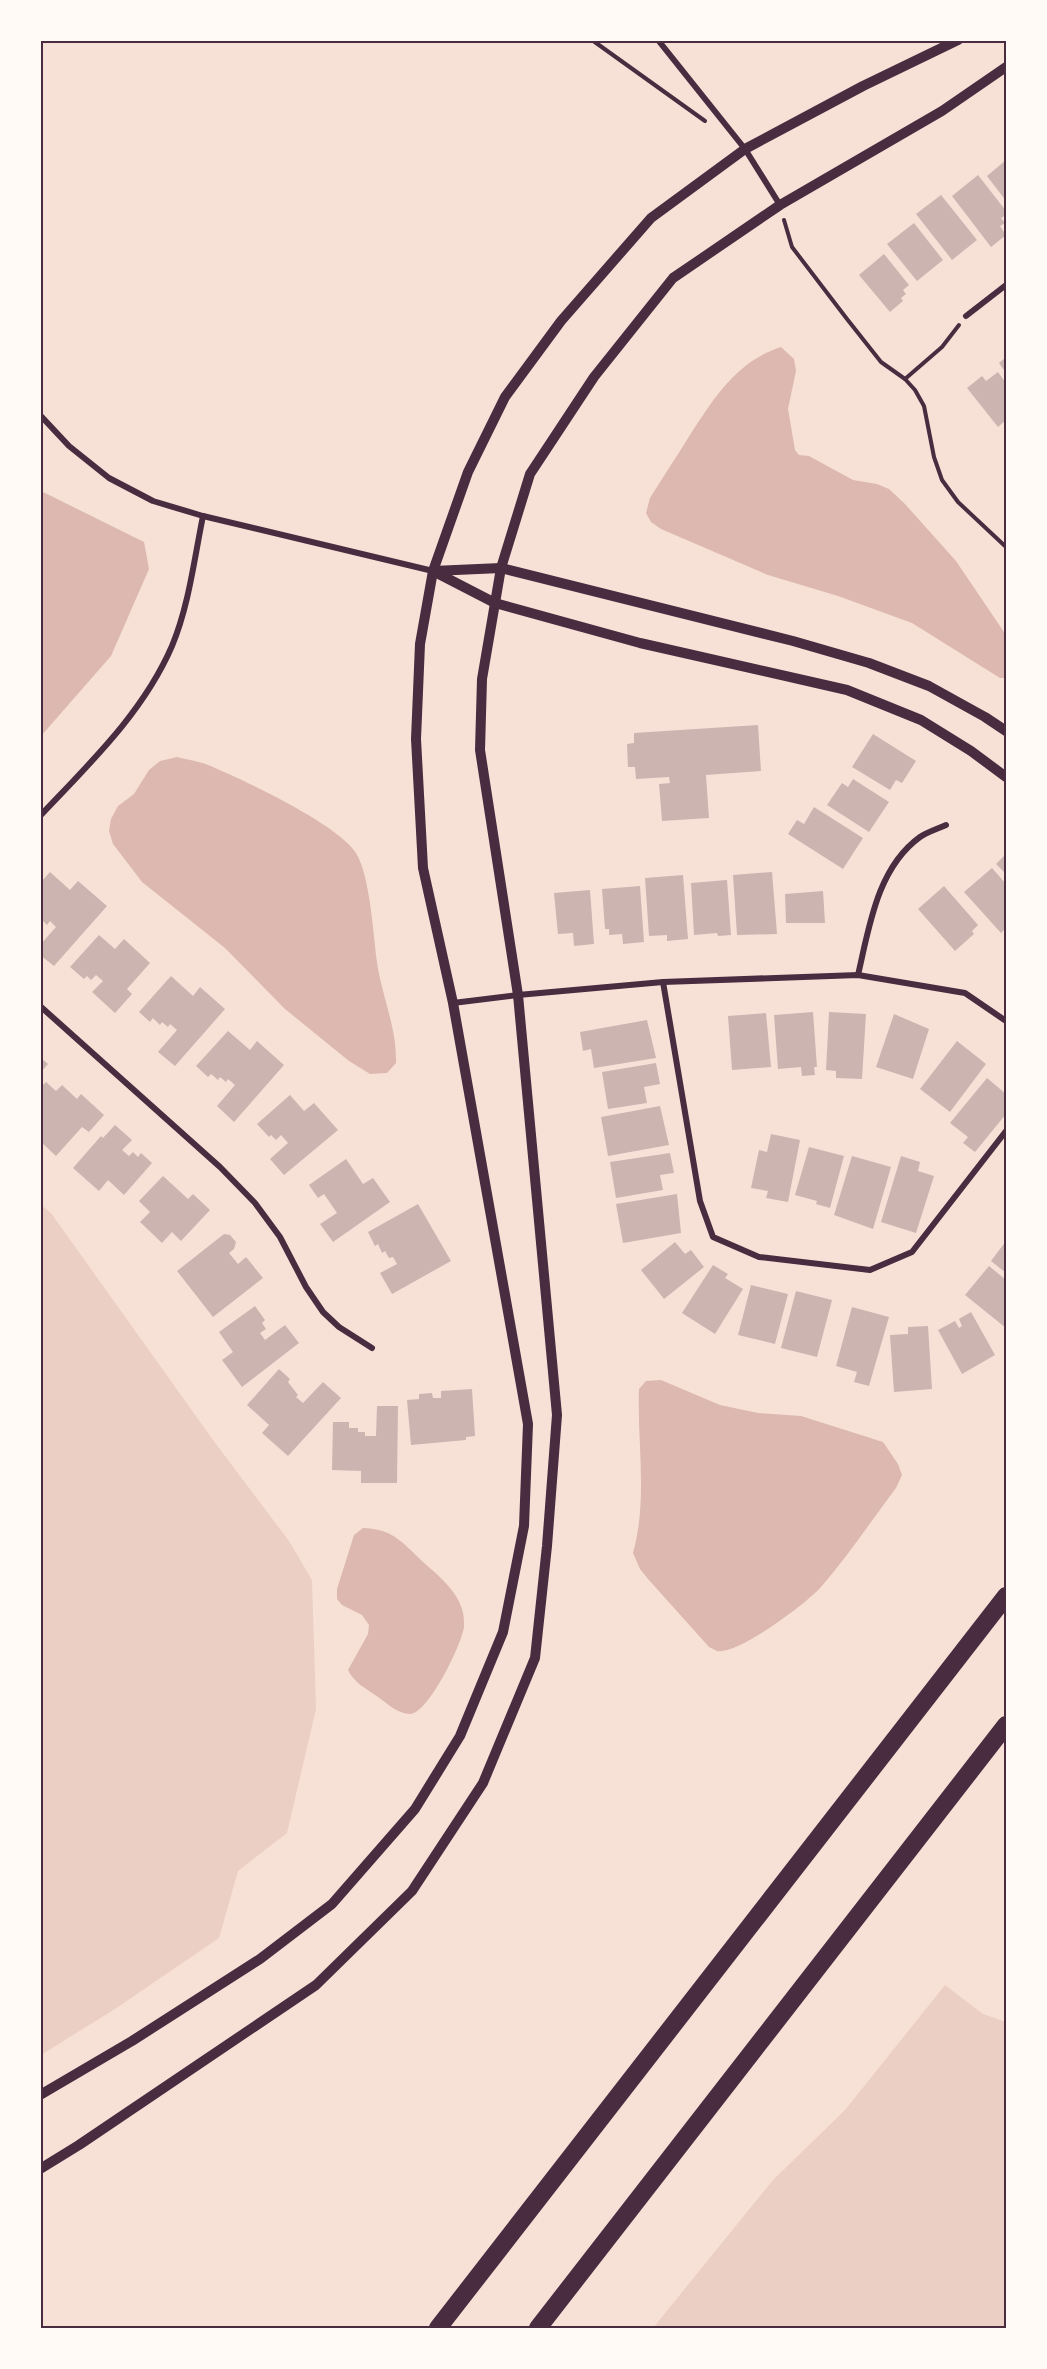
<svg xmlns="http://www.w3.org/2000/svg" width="1047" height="2369" font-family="'Exo 2',sans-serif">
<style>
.green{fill:#ebcfc5}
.water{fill:#dcb8b0}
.building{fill:#ccb4b1}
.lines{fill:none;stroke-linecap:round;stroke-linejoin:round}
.path{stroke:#4a2c40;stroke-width:4}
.minor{stroke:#4a2c40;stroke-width:6}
.tertiary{stroke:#4a2c40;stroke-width:10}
.motorway{stroke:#4a2c40;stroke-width:18}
.neatline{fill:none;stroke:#4a2c40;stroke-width:2}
</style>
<rect width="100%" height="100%" fill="#f7e1d7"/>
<g class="green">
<path d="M41 1205 51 1213 213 1440 289 1541 312 1580 316 1709 287 1833 238 1871 219 1938 115 2009 41 2055Z"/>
<path d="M945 1985 983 2014 1006 2022V2328H653L773 2180 845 2110Z"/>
</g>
<g class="water">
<path d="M781 347 794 359 796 371 788 409 795 450 799 455 809 456 853 480 877 484 889 489 905 504 956 561 1006 635V678H1000L912 623 838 596 768 575 661 529 651 522 646 513 650 498C663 477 677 456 690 435 714 398 737 361 781 347Z"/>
<path d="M41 491 144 542 149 569 111 656 41 736Z"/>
<path d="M177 757C187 760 199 761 208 765 242 779 338 824 356 853 371 878 373 938 378 969 384 1001 397 1031 396 1063L387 1073 370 1074 349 1061 285 1009 225 948 142 882 113 844 109 831 111 819 118 806 134 794 149 770 160 761Z"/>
<path d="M661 1380 720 1405 758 1413 801 1416 883 1442 898 1464 902 1475 896 1488C871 1521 848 1556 821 1587 807 1603 738 1655 717 1651 714 1650 712 1648 709 1647L648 1579 640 1569 633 1553C648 1499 637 1444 639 1389L646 1381Z"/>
<path d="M363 1528C392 1529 401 1541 421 1560 436 1574 459 1591 463 1613 464 1617 464 1623 464 1627 462 1644 428 1714 410 1714 398 1714 388 1704 378 1697 367 1689 354 1683 348 1670L368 1634 369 1625 362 1615 342 1605 337 1599V1589L354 1535Z"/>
</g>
<g class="building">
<path d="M1006 160V201L987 176Z"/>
<path d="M978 175 1006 211V215L1001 218 1005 223 1000 226 1006 235 991 247 952 196Z"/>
<path d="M941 195 977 240 952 260 916 214Z"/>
<path d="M914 223 943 260 917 281 887 244Z"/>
<path d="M884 254 909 285 903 290 906 294 901 298 903 301 890 312 859 275Z"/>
<path d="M1006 357V373L999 363Z"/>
<path d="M998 372 1006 383V420L998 427 967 388 982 376 986 381Z"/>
<path d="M758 725 761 771 706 775 709 818 662 821 659 784 670 783 669 777 636 779 635 767H628L627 744 634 743V733Z"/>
<path d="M873 734 916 761 902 783 896 780 890 790 852 767Z"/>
<path d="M853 779 889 802 869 832 827 805 842 783 848 787Z"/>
<path d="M814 807 863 838 843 869 788 834 797 820 804 824Z"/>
<path d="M1006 854V874L996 864Z"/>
<path d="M992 868 1006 884V928L1001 933 964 892Z"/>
<path d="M50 872 70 890 78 881 107 906 54 966 40 955V945L56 927 50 921 47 925 42 920 40 921V883Z"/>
<path d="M772 872 777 934 737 935 733 875Z"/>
<path d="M683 875 688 939 667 941V935L649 936 645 878Z"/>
<path d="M727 880 731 935 718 936 717 933 694 935 691 883Z"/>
<path d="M640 886 644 942 623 944 622 934 609 935V929H605L602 889Z"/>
<path d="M944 886 978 925 972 931 974 934 955 951 918 909Z"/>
<path d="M590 890 594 944 574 946 573 933 558 934 554 893Z"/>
<path d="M823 891 825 923H786L785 894Z"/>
<path d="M99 935 115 949 124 939 150 963 127 989 132 994 115 1013 92 992 103 981 96 975 91 980 87 976 84 979 70 967Z"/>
<path d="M171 976 193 996 200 987 225 1009 175 1066 158 1052 177 1030 170 1024 168 1027 162 1022 160 1025 153 1018 150 1022 139 1012Z"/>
<path d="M813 1012 817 1067H814L815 1075 802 1076 801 1067 778 1069 774 1015Z"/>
<path d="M829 1012 866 1014 862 1079 836 1078V1071L826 1070Z"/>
<path d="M766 1013 771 1067 732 1070 728 1016Z"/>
<path d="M894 1014 929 1029 913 1079 876 1067Z"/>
<path d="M647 1020 656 1058 594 1068 591 1049 583 1051 580 1032Z"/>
<path d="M228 1031 250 1050 257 1041 284 1065 234 1122 217 1106 235 1085 228 1079 226 1082 220 1077 218 1080 211 1074 208 1077 196 1066Z"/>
<path d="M957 1041 986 1064 950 1112 920 1089Z"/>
<path d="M40 1057 48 1064 40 1073Z"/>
<path d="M656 1063 660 1084 644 1087 647 1103 608 1109 602 1072Z"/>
<path d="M987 1078 1006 1094V1114L975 1152 963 1143 968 1137 950 1123Z"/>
<path d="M46 1082 56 1091 62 1085 77 1099 81 1094 104 1115 89 1132 82 1127 56 1156 40 1141V1088Z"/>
<path d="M290 1095 304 1111 314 1103 338 1130 284 1175 270 1159 288 1143 281 1135 276 1140 271 1135 269 1137 257 1124Z"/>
<path d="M660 1106 669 1145 608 1156 601 1117Z"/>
<path d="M115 1125 132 1140 122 1150 129 1156 133 1152 138 1157 141 1153 152 1163 124 1195 108 1180 99 1191 73 1168 101 1136 103 1138Z"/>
<path d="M771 1134 800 1140 788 1202 766 1198 768 1191 751 1188 759 1150 767 1152Z"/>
<path d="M809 1147 844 1156 830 1208 816 1204 817 1201 795 1195Z"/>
<path d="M670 1153 674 1173 660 1175 663 1190 616 1198 610 1162Z"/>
<path d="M852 1156 891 1167 873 1229 834 1215Z"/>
<path d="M901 1156 920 1162 918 1171 934 1176 916 1233 881 1222Z"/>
<path d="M346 1159 363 1184 373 1178 390 1202 333 1242 320 1224 337 1213 324 1194 318 1198 309 1185Z"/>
<path d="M163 1176 188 1199 193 1194 210 1210 181 1241 172 1232 162 1243 140 1222 150 1212 139 1201Z"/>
<path d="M677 1194 681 1233 623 1243 616 1204Z"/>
<path d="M418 1204 451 1261 392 1294 380 1273 397 1264 393 1257 389 1258 385 1251 382 1253 378 1244 375 1246 368 1232Z"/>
<path d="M224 1234 230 1235 236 1242 234 1249 229 1253 238 1264 246 1257 263 1278 213 1317 177 1271Z"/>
<path d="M1006 1241V1273L991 1261Z"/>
<path d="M675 1242 685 1254 691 1250 704 1267 664 1299 641 1270Z"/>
<path d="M713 1265 728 1274 725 1278 743 1289 715 1334 682 1313Z"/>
<path d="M989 1266 1006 1280V1328L965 1295Z"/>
<path d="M751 1285 788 1294 775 1344 738 1335Z"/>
<path d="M796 1291 832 1300 817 1357 781 1348Z"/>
<path d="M255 1306 265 1320 262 1323 266 1329 260 1333 265 1340 285 1325 299 1343 242 1387 222 1360 233 1352 219 1332Z"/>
<path d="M852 1307 889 1317 869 1386 854 1382 857 1372 836 1366Z"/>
<path d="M971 1312 995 1355 962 1374 938 1330 955 1321 959 1328 962 1326 959 1319Z"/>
<path d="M928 1326 932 1389 894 1392 890 1335 908 1334V1327Z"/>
<path d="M279 1369 290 1379 288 1382 298 1395 296 1397 303 1403 323 1382 341 1398 288 1456 262 1433 269 1425 247 1405Z"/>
<path d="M472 1389 475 1436 466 1437V1440L411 1445 407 1400 419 1399V1394L432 1393 433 1398H441V1391Z"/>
<path d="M377 1406H398L397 1483H361V1471L332 1470 333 1422H349V1428H358V1432H365V1436H376Z"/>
</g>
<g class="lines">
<g class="path">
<path d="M592 40 705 121"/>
<path d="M784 220 792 247 847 319 881 362 905 379 915 390 924 406 934 457 942 480 958 502 1006 547"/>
<path d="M905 379 942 347 959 325"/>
</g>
<g class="minor">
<path d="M658 40 745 149 780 205"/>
<path d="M966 316 1006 285"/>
<path d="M40 415 69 446 109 478 153 501 203 516 433 571"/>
<path d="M40 816C89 764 143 713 172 646 189 605 194 560 203 516"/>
<path d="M858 975C869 928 877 868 920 837 927 832 937 829 946 825"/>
<path d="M663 982 700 1201 713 1237 759 1257 870 1270 912 1252 1006 1131"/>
<path d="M453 1003 518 995 663 982 858 975 965 993 1006 1021"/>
<path d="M40 1006 220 1167 255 1203 280 1237 306 1287 323 1312 339 1327 372 1348"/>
</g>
<g class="tertiary">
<path d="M433 571 495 603 640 643 847 690 921 720 971 751 1006 777"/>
<path d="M433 571 501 568 793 641 869 663 929 686 985 717 1006 731"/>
<path d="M40 2095 132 2041 260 1959 332 1904 415 1809 460 1736 503 1632 524 1526 528 1424 453 1003 423 868 416 739 420 644 433 571 468 472 505 397 561 321 651 218 745 149 863 86 958 40"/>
<path d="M40 2169 79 2145 316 1985 412 1891 483 1783 535 1658 547 1546 557 1415 518 995 480 750 482 679 501 568 530 474 594 377 673 278 780 205 942 111 1006 67"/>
</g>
<g class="motorway">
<path d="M438 2328 1006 1596"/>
<path d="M538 2328 1006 1725"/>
</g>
</g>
<rect width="1047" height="2369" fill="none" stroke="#fffaf5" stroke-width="84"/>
<rect x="42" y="42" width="963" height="2285" class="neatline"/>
</svg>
